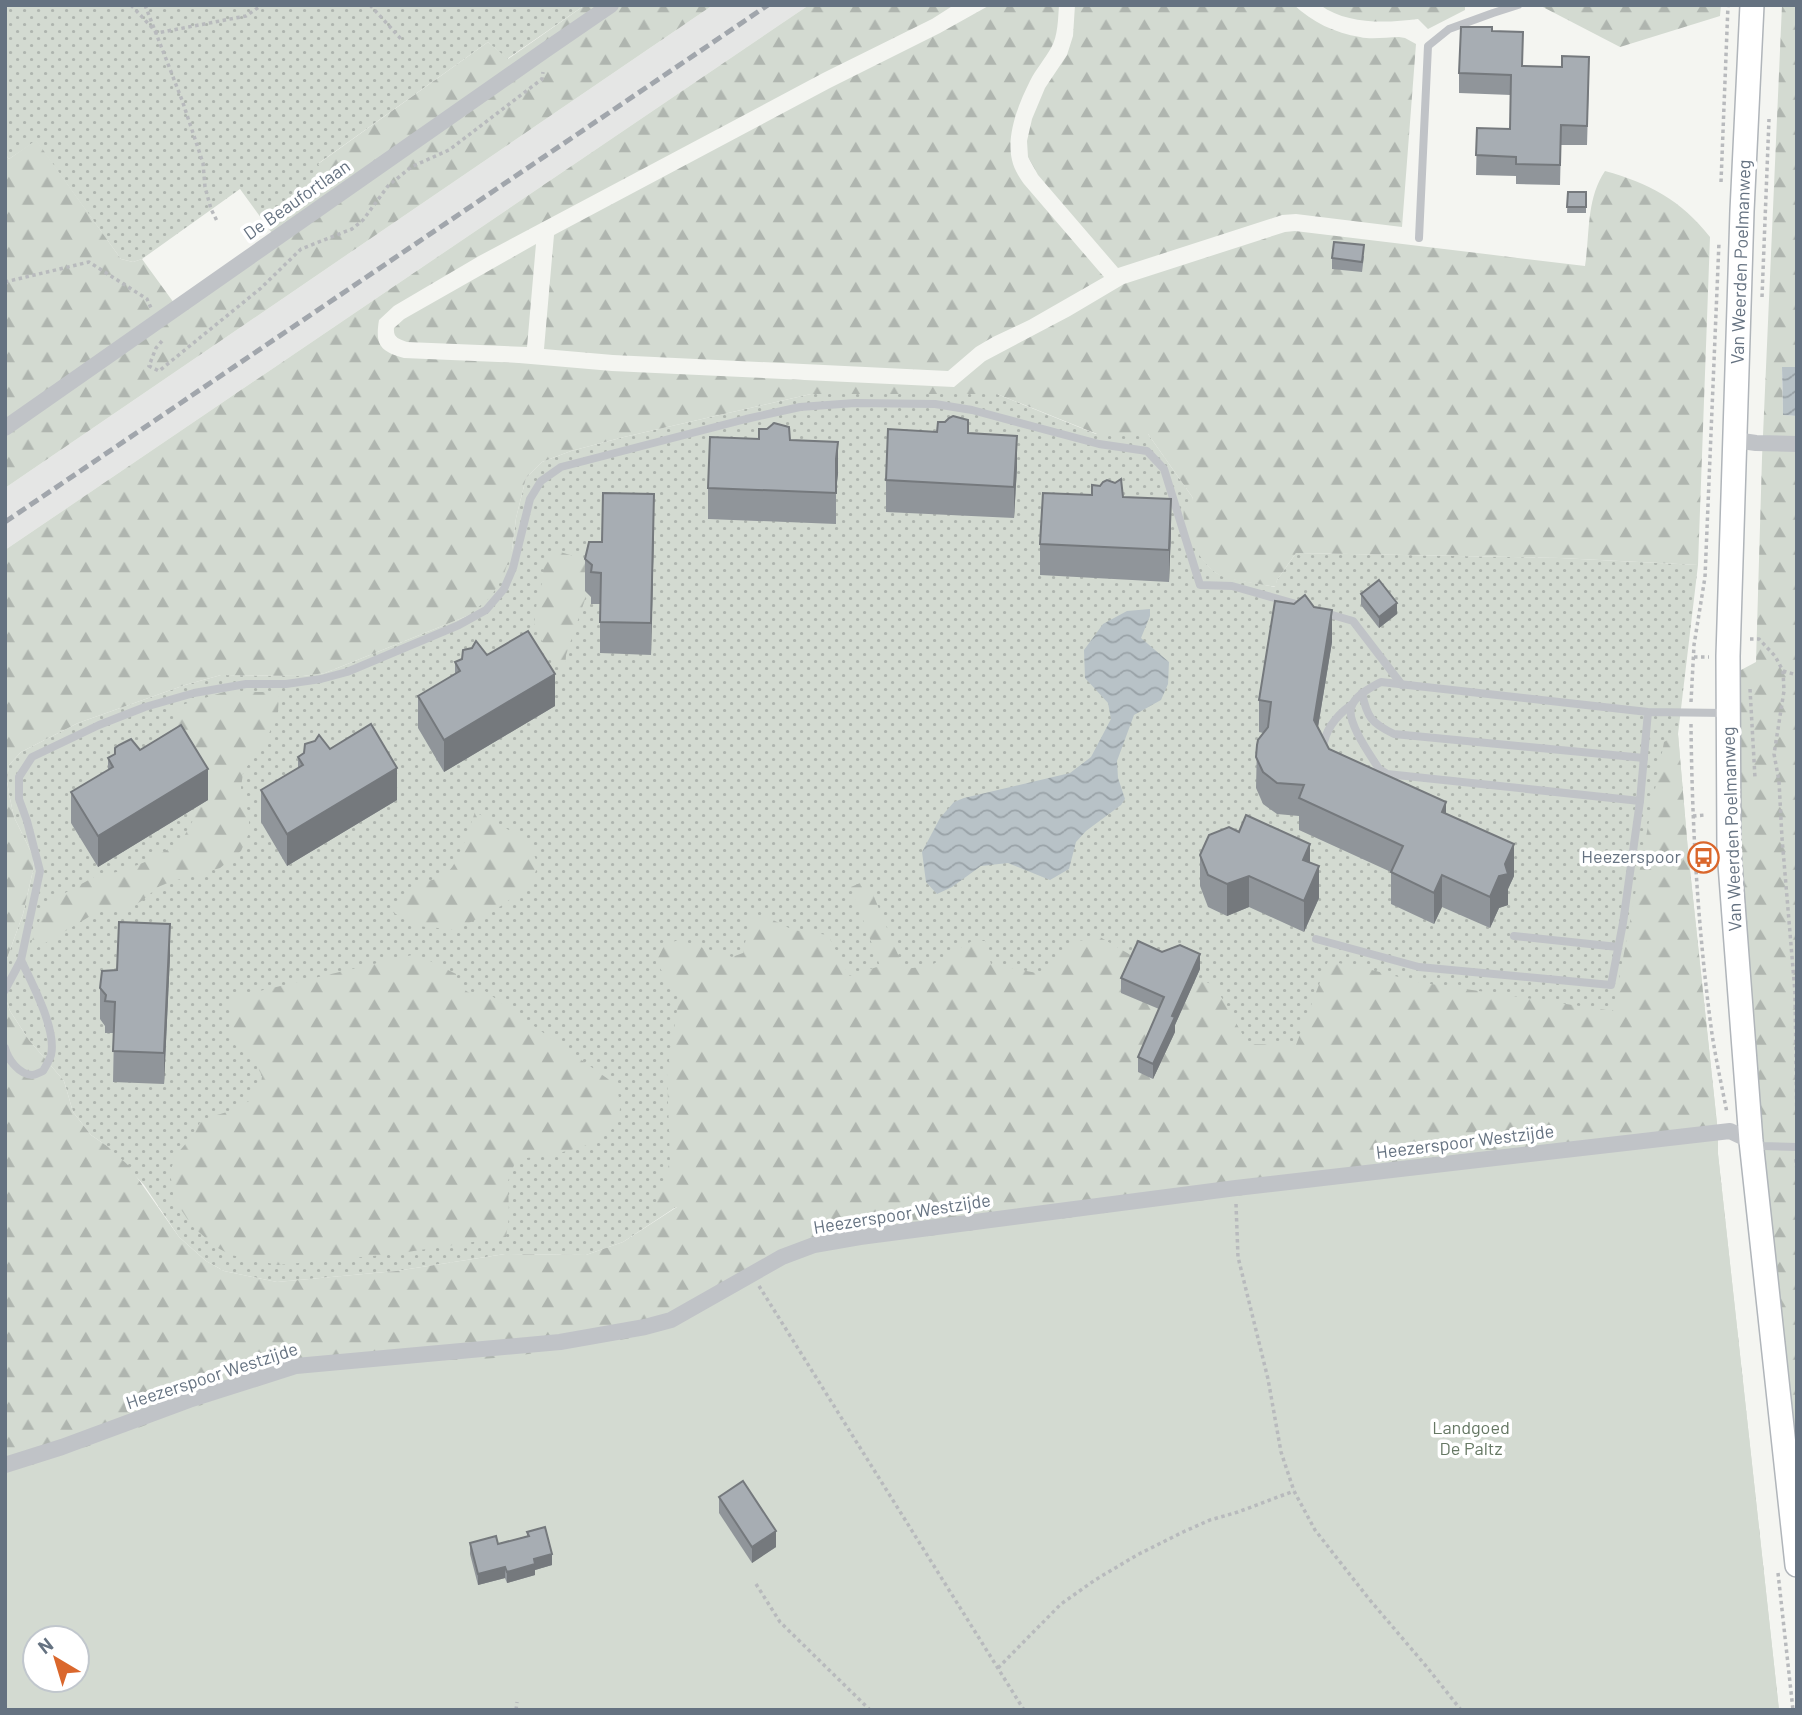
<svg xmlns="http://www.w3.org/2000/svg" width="1802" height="1715" font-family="Barlow,sans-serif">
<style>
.built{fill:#e5e6e5}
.grass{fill:url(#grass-dots)}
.forest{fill:url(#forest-firs)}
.park{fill:#d3dad1;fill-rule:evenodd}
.water{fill:url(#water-waves)}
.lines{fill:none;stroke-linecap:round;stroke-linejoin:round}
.secondary-casing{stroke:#b0b5ba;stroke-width:26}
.path{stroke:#b8babd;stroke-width:3.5;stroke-dasharray:3.5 3.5;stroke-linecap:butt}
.lane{stroke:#c0c3c7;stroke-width:8}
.street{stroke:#c0c3c7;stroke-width:16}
.secondary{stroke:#fff;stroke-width:23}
.rail{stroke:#a1a6ac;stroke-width:5;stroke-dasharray:10 5;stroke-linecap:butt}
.wall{fill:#90959a}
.shaded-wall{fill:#75797d}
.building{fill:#a7adb3;stroke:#75797d;stroke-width:2}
.labels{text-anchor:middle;stroke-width:7;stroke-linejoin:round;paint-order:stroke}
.street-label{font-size:18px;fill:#657281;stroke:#fff}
.poi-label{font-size:18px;fill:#657281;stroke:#fff;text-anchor:end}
.park-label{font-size:18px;fill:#667864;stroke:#fff}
</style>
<defs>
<pattern id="grass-dots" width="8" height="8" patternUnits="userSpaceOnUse" patternTransform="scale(1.75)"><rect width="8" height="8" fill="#d3dad1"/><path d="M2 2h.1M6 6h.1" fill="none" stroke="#afb5af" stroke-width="1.8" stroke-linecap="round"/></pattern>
<pattern id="forest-firs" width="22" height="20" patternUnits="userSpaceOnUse" patternTransform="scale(1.75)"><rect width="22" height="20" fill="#d3dad1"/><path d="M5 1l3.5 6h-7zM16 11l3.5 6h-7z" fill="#afb5af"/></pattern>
<pattern id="water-waves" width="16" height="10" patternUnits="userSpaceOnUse" patternTransform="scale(1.75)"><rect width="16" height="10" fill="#b8c2c7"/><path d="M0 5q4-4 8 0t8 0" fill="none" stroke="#99a2a7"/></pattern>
</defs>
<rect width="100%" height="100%" fill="#f4f5f1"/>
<path class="built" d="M713 5H809L5 550V488Z"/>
<g class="grass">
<path d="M5 5H585L507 59 488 42 319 163 330 184 272 233 240 189 142 259 133 262 121 259 36 141 9 159 5 154Z"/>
<path d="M811 394H997L1096 434H1148L1193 498 1184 526C1193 543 1203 566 1220 575 1231 580 1262 584 1275 587L1277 580 1296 553 1560 558 1698 565 1678 734 1688 851 1718 1133 679 1205 623 1242 586 1255 505 1254 396 1271 277 1282 224 1271 206 1261 179 1237 144 1185 107 1146 91 1135 73 1112 64 1081 29 1040 10 1011 5 996V964L23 914 34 866 33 856 14 817 9 794 7 780 9 765 21 752 78 723 185 685 221 675 303 676 325 673 467 616 512 550 516 518 526 478 542 462 571 451 624 437Z"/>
</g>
<g class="forest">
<path d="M585 5H713L5 488V154L9 159 36 140 121 259 133 262 142 259 174 303 272 233 329 184 318 164 488 42 508 59Z"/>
<path d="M809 5H954L932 19 823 73 479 256 394 306 379 320C375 345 380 351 404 358L519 363 612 371 954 387 985 361 1070 316 1124 284 1285 232 1295 231 1585 266C1590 234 1586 199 1605 171 1649 183 1681 200 1710 237L1698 565 1560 558 1296 553 1277 580 1276 587C1262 584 1233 581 1221 576 1203 568 1177 526 1185 506 1186 506 1193 499 1193 498L1148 434H1097L997 394H811L624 437 571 451 542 462 526 478 516 518 512 550 504 574 491 597 467 616 325 673 303 676 221 675 185 685 78 723 21 752 9 765 7 780 9 794 14 817 33 856 34 866 23 914 5 964V550Z"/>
<path d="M990 5H1059C1058 19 1058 36 1051 48 1045 59 1036 69 1030 81 1019 103 1006 134 1012 160 1014 169 1019 177 1024 184L1104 277 1029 320 993 337 976 347 948 371 613 355 544 349 554 235 830 88 940 33Z"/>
<path d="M1075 5H1294C1312 22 1335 33 1360 37 1372 40 1387 37 1399 37L1405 38 1416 44 1402 227 1296 214 1282 215 1118 268 1038 175 1028 157 1027 141 1032 119 1045 88 1067 55 1073 36Z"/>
<path d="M1320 5H1465V10L1428 29 1418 19C1386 23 1348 25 1320 5Z"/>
<path d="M1539 5H1721L1720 16 1620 47Z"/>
<path d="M1782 5H1797V367H1782L1783 415 1797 416V1482L1734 874 1741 670 1756 662 1762 458Z"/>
<path d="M536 244 527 347 407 342C399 339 393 338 394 328L404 319Z"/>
<path d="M554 550 583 559 592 579 566 655 565 671 550 659 534 624 538 594 544 578 542 563Z"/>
<path d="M224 692H279L278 712 266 741 253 757 243 773 241 788 249 815V833L241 851 220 868 170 882 158 887 143 900 130 908 102 909 27 954 40 919 43 905 96 876 122 871 145 862 181 842 193 820 198 796 176 729 172 708Z"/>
<path d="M1678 734 1688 851 1718 1133V1154L1779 1710 165 1585 35 1638 5 1691V996L10 1011 29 1040 64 1081 73 1112 91 1135 107 1146 129 1166 179 1237 206 1261 224 1271 277 1282 396 1271 505 1254 586 1255 623 1242 677 1207 654 1211 670 1161 667 1073 679 998 656 962 665 944 679 940 732 957 743 953 750 918H769L793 930 828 935 849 976 880 966 851 887 867 880 904 969 930 966 972 941H985L991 964 1042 974 1073 942 1100 937 1134 957 1174 998 1200 979 1215 986 1248 1044 1296 1045 1328 961 1368 969 1418 982 1613 1011 1664 742Z"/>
<path d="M475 812 511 831 528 842 538 864 532 883 501 906 456 930 419 926 392 912C398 895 412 887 428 881 433 880 440 878 444 876 460 863 468 831 475 812Z"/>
<path d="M416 954 456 974V984L474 996 485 991 608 1079C616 1087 621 1097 620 1108 619 1151 546 1154 516 1160L508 1181 509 1217 506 1237 394 1254 278 1265 231 1255 216 1247 192 1226 174 1199 170 1172 176 1155 195 1133 200 1122 210 1117 234 1110 249 1101 261 1084 262 1076 257 1066 234 1044 230 1037 231 1011 234 997Z"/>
</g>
<path class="park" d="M1718 1133V1154L1779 1710H5V1473L53 1459 187 1410 303 1371 509 1357 645 1336 674 1326 721 1303 791 1259 813 1251ZM35 1638H77V1680H35Z"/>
<g class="water">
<path d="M1782 367H1797V416L1783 415Z"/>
<path d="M1150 609V616L1141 638 1169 662 1168 684 1161 700 1134 715 1117 761 1118 778 1125 799 1121 805 1086 831 1076 842 1069 869 1050 880 1008 863 981 866 952 887 937 894 926 882 922 852 940 818 954 802 964 798 1070 773 1091 757 1111 719 1108 703 1085 678 1084 650 1103 624 1127 611Z"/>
</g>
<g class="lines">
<defs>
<path id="secondary" d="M1752 5 1742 211 1728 656 1729 851 1751 1141 1797 1565"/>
</defs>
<use href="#secondary" class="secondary-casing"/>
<g class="path">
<path d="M131 5 157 33 246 16 262 5"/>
<path d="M145 5 182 100 203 163 205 187 211 209 217 221"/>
<path d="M370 5 402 40"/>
<path d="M1721 182 1728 5"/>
<path d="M5 282 89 262 147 299 151 308"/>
<path d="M1762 297 1769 119"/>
<path d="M162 341 156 348 149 366 159 371 261 288 301 249 352 229 363 220 388 186 411 167 449 150 542 79 543 72"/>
<path d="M1750 639H1759L1775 656 1783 671 1784 691 1774 754 1779 781 1782 838 1795 992 1797 1133"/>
<path d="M1694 657H1709"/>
<path d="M1783 671 1797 675"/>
<path d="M1750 689 1755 778"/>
<path d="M1691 702 1694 645 1705 577 1719 242"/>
<path d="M1691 724C1692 828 1698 931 1712 1034 1716 1060 1722 1087 1727 1113"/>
<path d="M1693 816 1705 815"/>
<path d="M1695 858H1706"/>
<path d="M1796 1159 1797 1171"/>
<path d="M1236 1204 1238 1257 1268 1379 1281 1452 1294 1491 1315 1530 1369 1599 1426 1666 1461 1710"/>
<path d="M759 1286 1024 1710"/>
<path d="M1778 1573 1793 1710"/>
<path d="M756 1584 780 1622 870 1710"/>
<path d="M998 1668 1061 1604 1095 1580 1137 1555 1183 1532 1210 1520 1238 1512 1294 1491"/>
<path d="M516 1710 517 1702"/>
</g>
<g class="lane">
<path d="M1419 238 1428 46 1449 29 1493 13 1518 5"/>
<path d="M1322 612 1353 621 1402 685"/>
<path d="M1362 693C1367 717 1371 723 1394 734L1644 758"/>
<path d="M1648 712 1640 801 1387 774 1379 769C1371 756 1347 723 1351 708 1354 696 1370 688 1381 682L1648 712 1726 713"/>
<path d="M1323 748C1325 729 1336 716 1351 705"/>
<path d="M1514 936 1618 947"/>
<path d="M1316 939 1419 967 1611 985 1623 923 1640 801"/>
<path d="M5 990 21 960 40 871 27 821 19 799V777L32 757 99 725 145 707 194 693 246 684H286L321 679 347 672 459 625 486 610 504 589 513 568 530 499 541 481 561 467 746 419 800 407 855 403 935 404 972 410 1099 444 1147 451 1164 469 1200 585 1232 586 1303 606"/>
<path d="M5 1048C8 1060 19 1074 32 1075 36 1075 40 1072 43 1071 46 1066 49 1061 51 1055 57 1030 32 983 21 960"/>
<path d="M1755 1143 1763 1146 1797 1147"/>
</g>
<g class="street">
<path d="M5 428 544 51 611 5"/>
<path d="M1735 440 1756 443 1797 444"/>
<path d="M5 1465 62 1447 189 1400 296 1366 560 1342 645 1327 671 1320 782 1257 814 1245 860 1237 1236 1188 1730 1131 1751 1141"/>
</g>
<use href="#secondary" class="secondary"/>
<path class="rail" d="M5 522 768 5"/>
</g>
<g class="wall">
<path d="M1492 31 1523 66 1589 76 1587 145H1561L1560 185 1516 184V176L1476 175 1477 128 1510 129 1511 95 1459 93V73Z"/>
<path d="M1568 192H1586V213H1567Z"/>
<path d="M1364 256 1362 272 1332 269V258Z"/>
<path d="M937 432 968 433 1017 467 1014 518 886 512V480Z"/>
<path d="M790 440 838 474 836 489V524L708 519V488Z"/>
<path d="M1100 486 1123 497 1171 531 1169 582 1040 575V544L1092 495Z"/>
<path d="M654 526 651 655 600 653V604H591V597L585 591V559L602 542Z"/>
<path d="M1361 594 1397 614 1379 628 1361 605Z"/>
<path d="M1314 607 1332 642 1318 727 1329 749 1446 814 1514 876 1508 889V905L1499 908 1490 928 1442 907 1434 924 1391 904V872L1299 830V816L1277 814 1263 804 1256 788 1257 745 1263 733 1259 732V700Z"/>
<path d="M487 655 555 706 444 772 418 728V696L455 674V662L462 659Z"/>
<path d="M330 749 397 800 287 866 261 822V790L298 768V757Z"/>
<path d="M140 750 208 800 98 867 71 823V792L108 770V758Z"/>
<path d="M1200 855 1310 863 1319 898 1304 932 1249 907 1227 916 1208 907 1200 886Z"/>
<path d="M170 956 164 1084 113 1082 114 1033H105V1026L100 1019V988L117 970Z"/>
<path d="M1200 969 1175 1025V1032L1153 1079 1138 1072V1057L1159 1009 1121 993V978Z"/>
<path d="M719 1497 776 1547 752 1563 719 1513Z"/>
<path d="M527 1532 552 1565 535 1570V1575L507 1583 505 1578 478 1585 470 1554V1543L498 1544 527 1536Z"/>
</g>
<g class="shaded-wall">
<path d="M1017 436V467L1014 518V487Z"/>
<path d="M838 442V474L836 491V459Z"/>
<path d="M654 494V526L651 655V623Z"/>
<path d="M1171 499V531L1169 582V550Z"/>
<path d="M1397 603V614L1379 628V617Z"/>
<path d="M1332 610V642L1314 751V720Z"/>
<path d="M555 674V706L444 772V740Z"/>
<path d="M397 768V800L287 866V834Z"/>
<path d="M208 769V800L98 867V836Z"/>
<path d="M1446 802V833L1442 812Z"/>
<path d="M1310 844V876L1303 860Z"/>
<path d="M1514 844V876L1508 889V905L1499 908 1490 928V897Z"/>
<path d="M1319 866V898L1304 932V901Z"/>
<path d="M1442 875V907L1434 924V893Z"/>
<path d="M1249 876V907L1227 916V884Z"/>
<path d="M170 924V956L164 1084V1053Z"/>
<path d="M1200 954V969L1175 1025V1032L1153 1079V1064L1172 1016Z"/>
<path d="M776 1531V1547L752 1563V1547Z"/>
<path d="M552 1554V1565L535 1570V1575L507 1583V1572L534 1559Z"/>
<path d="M505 1567V1578L478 1585V1574Z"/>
</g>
<g class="building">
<path d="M1461 27H1492V31L1523 32 1522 66 1562 67V56L1589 57 1587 126 1561 125 1560 165 1516 164V157L1476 155 1477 128 1510 129 1511 75 1459 73Z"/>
<path d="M1568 192H1586V207H1567Z"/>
<path d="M1334 242 1364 245 1362 262 1332 258Z"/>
<path d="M953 416 968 420V433L1017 436 1014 487 886 480 888 429 937 432 938 422H945L949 418Z"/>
<path d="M774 423 789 427 790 440 838 442 836 459V493L708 488 710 437 759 439V429H767Z"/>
<path d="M1121 479 1123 497 1171 499 1169 550 1040 544 1043 493 1092 495V485L1100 486 1103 482 1107 480 1115 483Z"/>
<path d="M603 493 654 494 651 623 600 622 601 573 591 572 592 565 585 559 589 542H602Z"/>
<path d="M1379 580 1397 603 1379 617 1361 594Z"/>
<path d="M1305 595 1314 607 1332 610 1314 720 1329 749 1446 802 1442 812 1514 844 1505 864 1508 874 1499 876 1490 897 1442 875 1434 893 1391 872 1403 846 1299 798 1304 785 1277 783 1263 772 1256 757 1257 745 1258 740 1268 727 1271 702 1259 700 1275 601 1294 604Z"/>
<path d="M528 631 555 674 444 740 418 696 460 671 455 662 462 659 463 650 472 648 476 641 487 655Z"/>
<path d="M371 724 397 768 287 834 261 790 303 765 298 757 304 753 305 744 315 741 319 735 330 749Z"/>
<path d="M181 725 208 769 98 836 71 792 113 767 108 758 115 754V748L119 745 131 739 140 750Z"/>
<path d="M1246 815 1310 844 1303 860 1319 866 1304 901 1249 876 1227 884 1208 875 1200 855 1209 835 1229 827 1239 832Z"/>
<path d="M119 922 170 924 164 1053 113 1051 115 1002 105 1001 106 995 100 988 102 971 117 970Z"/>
<path d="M1138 941 1162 952 1180 945 1200 954 1172 1016 1175 1017 1153 1064 1138 1057 1164 997 1121 978Z"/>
<path d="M743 1481 776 1531 752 1547 719 1497Z"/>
<path d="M545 1527 552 1554 534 1559 535 1564 507 1572 505 1567 478 1574 470 1543 496 1536 498 1544 529 1536 527 1532Z"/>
</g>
<defs>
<symbol id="bus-ring" viewBox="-11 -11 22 22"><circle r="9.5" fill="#fff" stroke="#da672c" stroke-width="1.5"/><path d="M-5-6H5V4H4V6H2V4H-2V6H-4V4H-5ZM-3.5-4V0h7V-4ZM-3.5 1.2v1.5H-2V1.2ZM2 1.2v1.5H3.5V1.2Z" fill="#da672c"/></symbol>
</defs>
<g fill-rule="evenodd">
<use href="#bus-ring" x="1686" y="840" width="35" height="35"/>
</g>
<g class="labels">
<g class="street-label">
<text transform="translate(297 200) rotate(-35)" y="6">De Beaufortlaan</text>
<text transform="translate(1741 262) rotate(-88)" y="6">Van Weerden Poelmanweg</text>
<text transform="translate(1732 829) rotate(-92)" y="6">Van Weerden Poelmanweg</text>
<text transform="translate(1465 1142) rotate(-7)" y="6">Heezerspoor Westzijde</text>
<text transform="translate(902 1214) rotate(-9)" y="6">Heezerspoor Westzijde</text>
<text transform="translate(212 1376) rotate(-18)" y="6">Heezerspoor Westzijde</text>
</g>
<g class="poi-label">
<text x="1681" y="863">Heezerspoor</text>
</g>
<g class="park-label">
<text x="1471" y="1434">Landgoed<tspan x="1471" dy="21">De Paltz</tspan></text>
</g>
</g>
<rect width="1802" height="1715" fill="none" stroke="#657281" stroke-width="14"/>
<g transform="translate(56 1659) rotate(322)"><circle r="33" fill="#ffffff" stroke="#c1c7cd" stroke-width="2"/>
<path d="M0-5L12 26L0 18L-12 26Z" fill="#da672c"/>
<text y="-10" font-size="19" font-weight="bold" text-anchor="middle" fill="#657281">N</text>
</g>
</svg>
